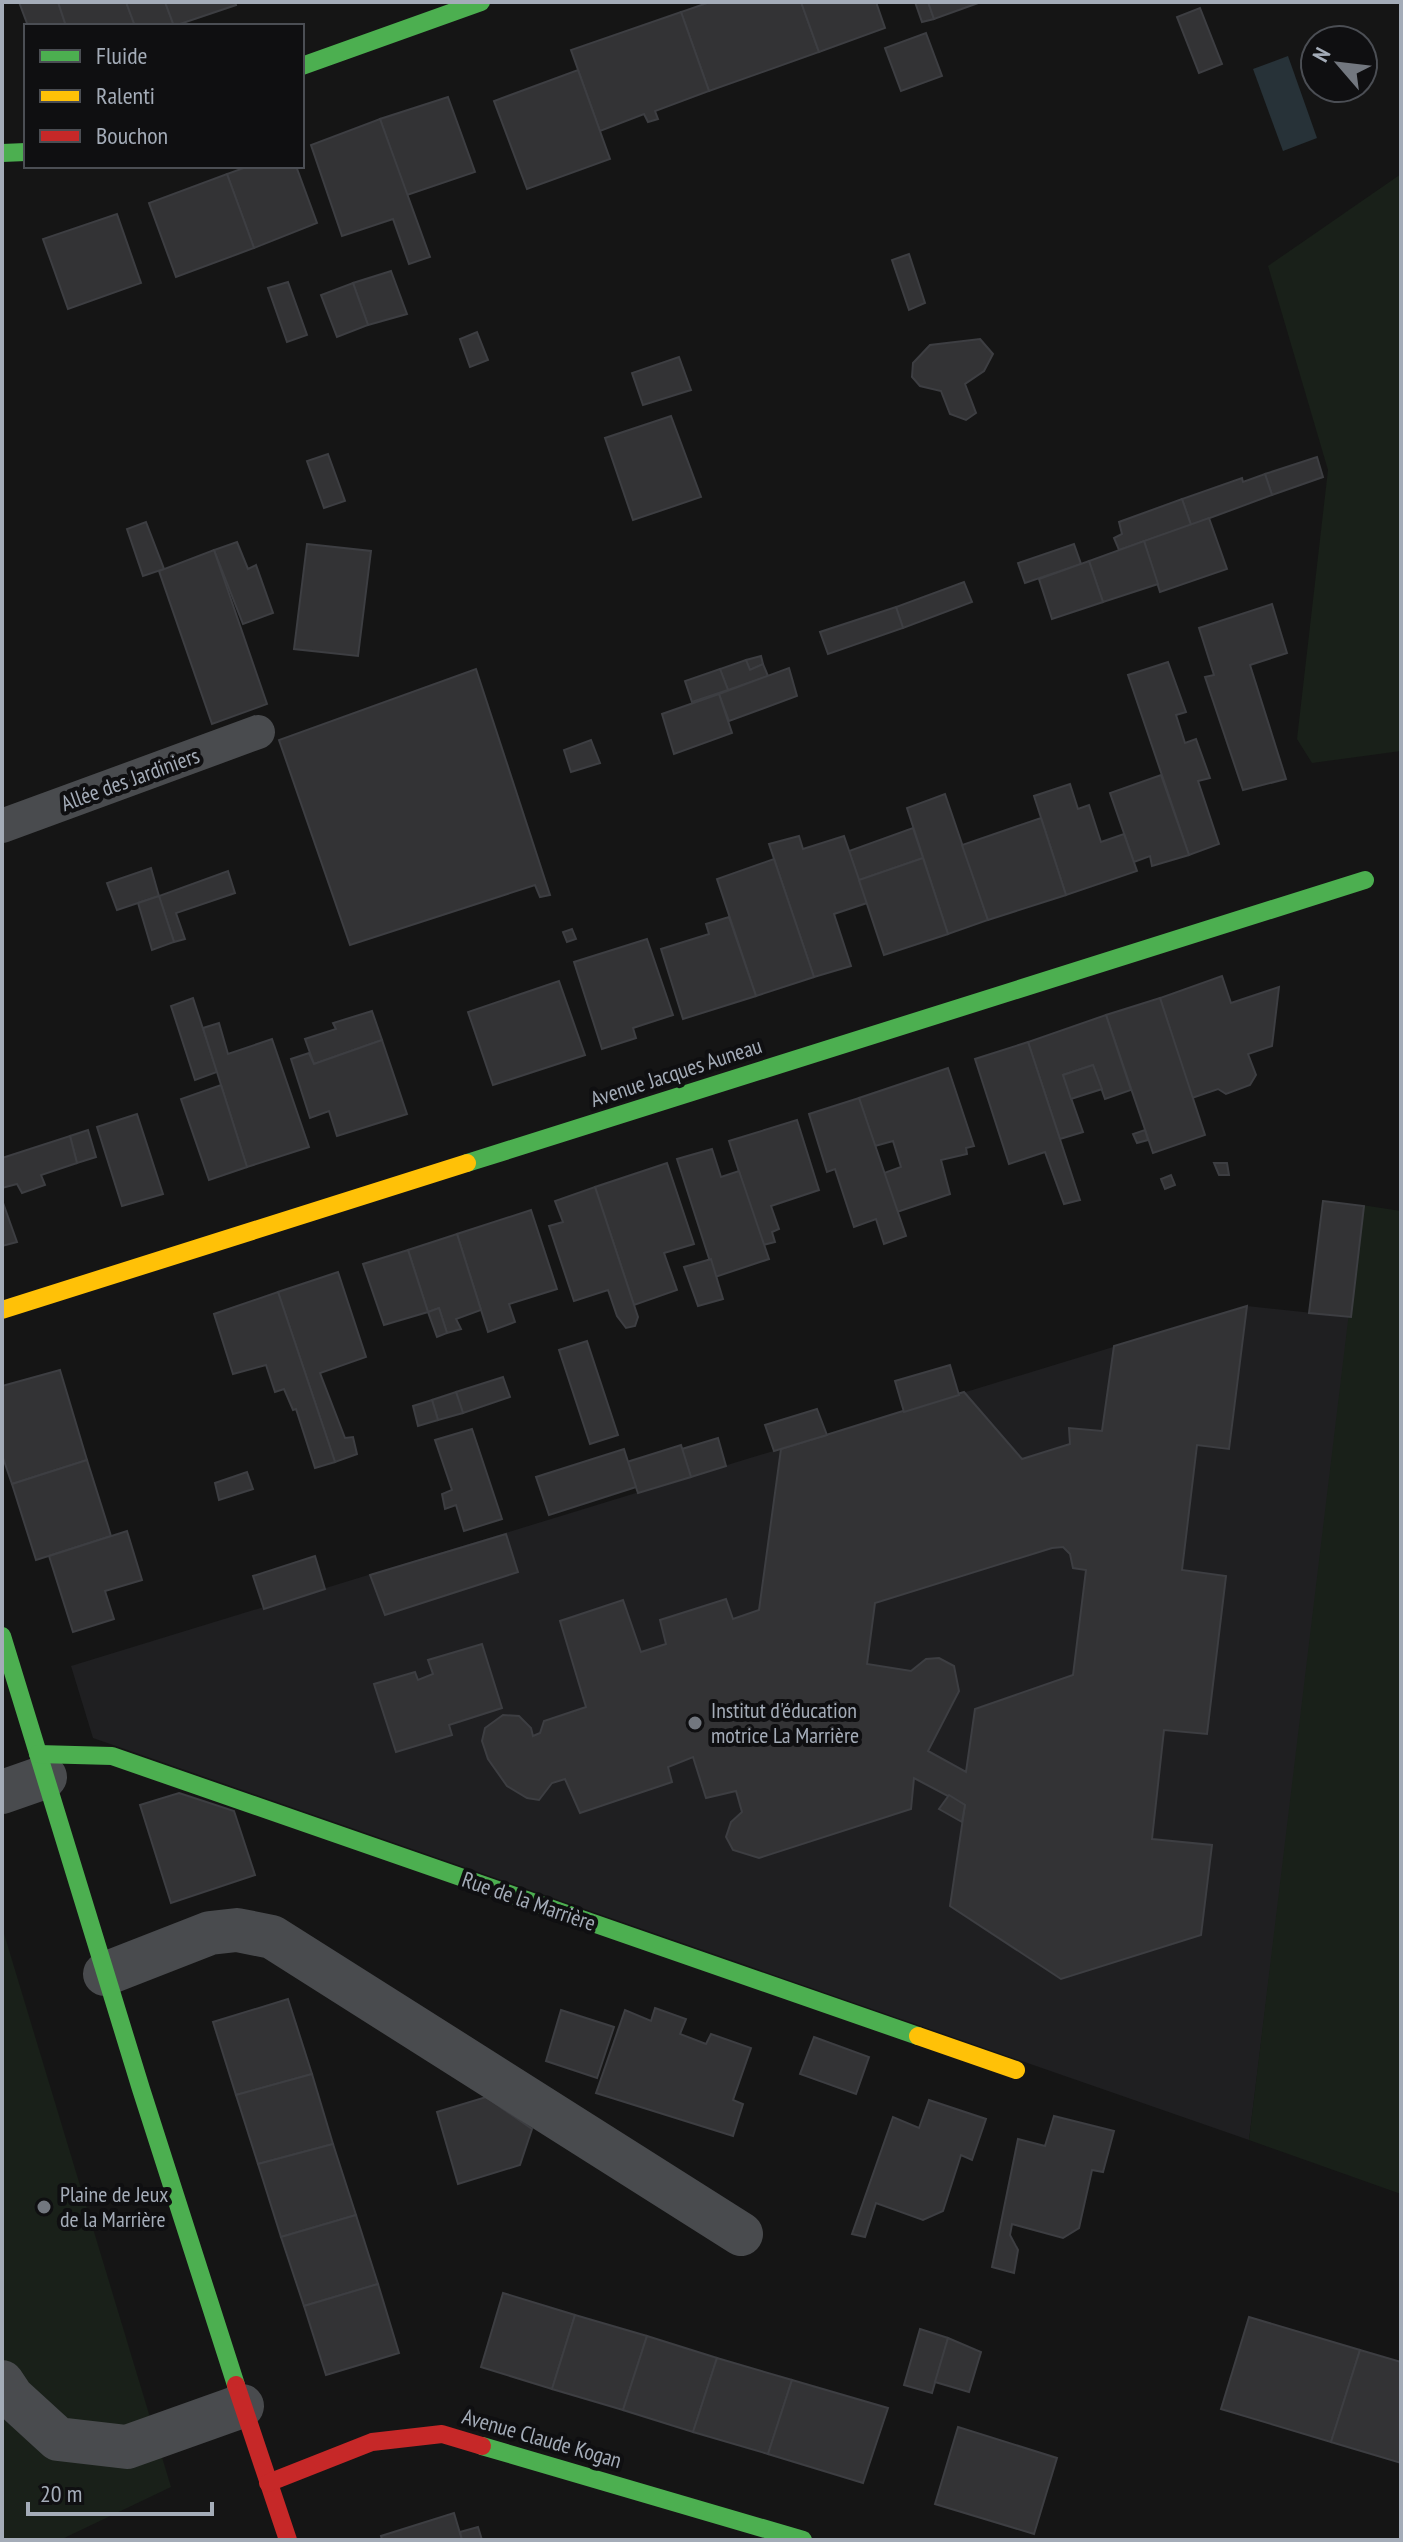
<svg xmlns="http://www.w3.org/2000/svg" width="1403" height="2542" font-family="'PT Sans Narrow',sans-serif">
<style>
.built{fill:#1f1f21}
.green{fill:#192019}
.water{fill:#273238}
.building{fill:#333335;stroke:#3d3e42;stroke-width:2;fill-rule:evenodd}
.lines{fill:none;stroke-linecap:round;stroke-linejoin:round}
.lane{stroke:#494b4e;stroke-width:34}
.street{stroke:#494b4e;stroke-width:44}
.fast{stroke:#4caf50;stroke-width:18}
.slow{stroke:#ffc107;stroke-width:18}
.jam{stroke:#c62828;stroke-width:18}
.poi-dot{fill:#72777f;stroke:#0f0f11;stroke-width:3}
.labels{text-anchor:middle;stroke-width:8;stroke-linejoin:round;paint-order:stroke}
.street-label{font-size:22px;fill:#a4acb8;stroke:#0f0f11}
.poi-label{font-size:22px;fill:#a4acb8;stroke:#0f0f11;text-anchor:start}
</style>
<rect width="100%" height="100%" fill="#151515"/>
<path class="built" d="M1247 1306 1351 1317 1249 2140 93 1738 71 1666Z"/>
<g class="green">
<path d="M1401 174V751L1312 763 1297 739 1328 470 1268 266Z"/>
<path d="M1362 1205 1401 1211V2194L1249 2140Z"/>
<path d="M2 1927 171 2487 60 2540H2Z"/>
</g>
<path class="water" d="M1288 56 1317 138 1283 151 1253 69Z"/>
<g class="building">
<path d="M19 2H58L66 26H28Z"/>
<path d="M58 2H126L135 26H66Z"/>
<path d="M126 2H165L174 26H135Z"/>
<path d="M165 2H235L236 5 174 26Z"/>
<path d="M710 2H801L819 52 709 91 681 12Z"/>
<path d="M801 2H876L885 28 819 52Z"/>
<path d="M915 2H928L934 19 922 22Z"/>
<path d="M928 2H981L934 19Z"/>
<path d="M1200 8 1222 64 1199 73 1177 17Z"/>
<path d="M681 12 709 91 655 111 658 119 648 122 644 114 600 131 571 50Z"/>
<path d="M926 33 942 76 901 91 885 48Z"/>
<path d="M578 70 610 159 527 189 494 101Z"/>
<path d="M448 97 475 172 407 195 380 119Z"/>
<path d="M380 119 430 257 409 264 393 219 342 236 311 145Z"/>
<path d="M249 166H296L317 223 254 248 227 174Z"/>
<path d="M227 174 254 248 176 277 149 203Z"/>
<path d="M117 214 141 283 68 309 43 239Z"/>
<path d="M909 254 925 303 909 310 892 260Z"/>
<path d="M391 271 407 314 368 325 353 283Z"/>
<path d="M288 282 307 335 287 342 268 288Z"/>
<path d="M353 283 368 325 337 337 321 295Z"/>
<path d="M477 332 488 360 470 367 460 339Z"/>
<path d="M980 339 993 354 984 371 965 384 976 413 966 420 950 414 941 391 920 386 912 377 913 363 930 345Z"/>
<path d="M679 357 691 390 643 405 632 373Z"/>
<path d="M671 416 701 497 633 520 605 438Z"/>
<path d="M328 454 345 501 324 508 307 461Z"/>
<path d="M1317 457 1323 477 1272 495 1265 474Z"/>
<path d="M1265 474 1272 495 1191 525 1182 499 1242 478 1243 482Z"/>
<path d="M1182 499 1191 525 1119 550 1114 538 1122 534 1119 522Z"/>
<path d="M1209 518 1227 569 1160 592 1144 541Z"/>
<path d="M146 522 164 569 143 576 127 529Z"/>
<path d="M1144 541 1158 584 1103 602 1089 561Z"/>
<path d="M237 542 248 569 256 565 273 613 243 624 214 550Z"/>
<path d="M307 544 371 551 358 656 294 649Z"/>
<path d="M1074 544 1081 564 1025 583 1018 563Z"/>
<path d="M214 550 267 704 212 724 159 571Z"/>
<path d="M1089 561 1103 602 1052 619 1039 579Z"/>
<path d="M964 582 972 602 903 628 896 607Z"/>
<path d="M1272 604 1287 653 1250 665 1286 779 1243 790 1205 677 1214 675 1199 628Z"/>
<path d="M896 607 903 628 828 654 820 632Z"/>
<path d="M761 656 763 664 750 670 746 660Z"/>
<path d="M746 660 750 670 763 664 768 676 728 690 720 669Z"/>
<path d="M1168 662 1186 712 1176 715 1185 743 1196 739 1210 778 1198 781 1219 844 1189 855 1128 675Z"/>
<path d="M789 668 797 696 729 721 719 694Z"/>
<path d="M476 669 550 895 540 897 535 885 350 945 279 740Z"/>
<path d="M720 669 728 690 692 702 685 681Z"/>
<path d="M719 694 732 733 674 754 662 714Z"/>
<path d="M591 740 600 763 571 772 564 750Z"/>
<path d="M1161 775 1189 855 1152 866 1150 856 1134 862 1110 793Z"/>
<path d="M1070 784 1078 809 1089 805 1101 842 1124 834 1137 871 1066 895 1034 796Z"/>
<path d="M945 794 988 920 948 934 907 808Z"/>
<path d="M1041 818 1066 895 988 920 962 845Z"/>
<path d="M913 828 923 858 859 880 849 851Z"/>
<path d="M799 836 803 849 844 836 867 903 834 914 851 966 814 977 769 844Z"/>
<path d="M923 858 948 934 884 955 859 880Z"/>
<path d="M774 859 814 977 756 996 717 879Z"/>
<path d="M151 868 159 896 117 910 107 883Z"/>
<path d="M228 871 235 893 176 913 185 939 174 942 159 896Z"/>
<path d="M159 896 174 942 152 950 138 903Z"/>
<path d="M729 917 756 996 683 1019 661 949 709 934 706 924Z"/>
<path d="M572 929 576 939 567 942 563 932Z"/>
<path d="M647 939 673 1015 633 1028 636 1038 602 1049 574 962Z"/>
<path d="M1222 976 1231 1003 1279 987 1272 1046 1248 1054 1256 1075 1250 1085 1226 1094 1218 1089 1192 1098 1160 998Z"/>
<path d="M559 981 585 1055 493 1085 468 1012Z"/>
<path d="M193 998 217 1072 195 1080 171 1006Z"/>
<path d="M1160 998 1205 1135 1153 1153 1106 1015Z"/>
<path d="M372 1011 382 1040 314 1064 305 1039 336 1029 333 1023Z"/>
<path d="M1106 1015 1131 1090 1105 1099 1093 1065 1063 1075 1083 1132 1060 1139 1028 1042Z"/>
<path d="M219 1023 228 1054 272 1039 309 1147 247 1167 203 1028Z"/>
<path d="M382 1040 407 1114 337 1136 329 1111 310 1118 291 1059 309 1053 314 1064Z"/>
<path d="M1028 1042 1080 1200 1064 1204 1045 1152 1009 1164 975 1059Z"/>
<path d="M1093 1065 1102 1089 1071 1099 1063 1075Z"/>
<path d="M948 1068 974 1146 966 1148 967 1154 941 1160 950 1194 897 1212 884 1173 901 1167 893 1141 875 1146 859 1098Z"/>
<path d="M221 1085 247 1167 209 1180 181 1099Z"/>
<path d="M859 1098 906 1236 884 1244 876 1219 854 1227 835 1169 827 1172 809 1114Z"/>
<path d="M137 1114 163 1194 122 1206 97 1127Z"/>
<path d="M797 1120 819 1190 771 1206 779 1229 772 1232 775 1242 763 1245 729 1141Z"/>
<path d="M88 1130 96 1157 77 1163 70 1136Z"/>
<path d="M1145 1130 1148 1140 1137 1143 1133 1134Z"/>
<path d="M70 1136 77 1163 41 1175 45 1185 22 1193 17 1184 2 1188V1158Z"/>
<path d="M712 1149 721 1177 739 1171 769 1259 715 1277 677 1159Z"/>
<path d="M667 1163 694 1244 664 1253 677 1290 634 1305 595 1187Z"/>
<path d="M1214 1163H1227L1229 1175H1219Z"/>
<path d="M1171 1175 1175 1185 1165 1189 1161 1179Z"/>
<path d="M595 1187 638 1317 635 1326 626 1328 617 1316 608 1290 574 1301 549 1226 563 1222 555 1201Z"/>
<path d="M2 1200 17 1242 2 1246Z"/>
<path d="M1323 1201 1364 1206 1351 1317 1309 1313Z"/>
<path d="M531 1210 557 1289 509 1304 515 1322 488 1332 457 1234Z"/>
<path d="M457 1234 481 1310 456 1319 461 1329 447 1333 439 1308 428 1312 408 1250Z"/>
<path d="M408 1250 428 1312 384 1325 363 1264Z"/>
<path d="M711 1259 723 1299 698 1306 684 1267Z"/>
<path d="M338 1272 366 1357 320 1373 345 1438 353 1437 357 1454 335 1462 278 1292Z"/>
<path d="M278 1292 335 1462 315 1468 296 1409 293 1410 284 1389 275 1392 266 1365 233 1374 214 1314Z"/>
<path d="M1247 1306 1229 1449 1197 1445 1182 1570 1226 1576 1207 1734 1164 1730 1152 1839 1212 1845 1201 1935 1061 1979 950 1906 965 1805 914 1778 911 1809 759 1858 733 1850 726 1837 731 1822 742 1812 736 1791 706 1798 693 1757 668 1767 672 1782 580 1813 565 1779 552 1783 539 1800 527 1798 507 1786 488 1759 482 1741 485 1728 503 1715 519 1716 531 1728 533 1736 540 1733 544 1721 586 1707 560 1621 623 1600 641 1652 666 1644 660 1620 726 1599 733 1619 759 1610 781 1449 964 1392 1022 1459 1070 1444 1069 1428 1102 1431 1114 1346ZM1063 1547 1070 1554 1073 1568 1086 1570 1073 1675 975 1709 966 1772 928 1751 959 1691 954 1666 939 1658 926 1659 911 1671 867 1664 875 1603 1052 1548Z"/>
<path d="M439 1308 447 1333 437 1337 428 1312Z"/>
<path d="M587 1341 618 1435 590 1444 559 1350Z"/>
<path d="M950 1365 959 1395 904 1412 895 1381Z"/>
<path d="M60 1370 87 1460 12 1484 2 1455V1386Z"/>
<path d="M503 1377 510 1397 463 1413 456 1392Z"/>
<path d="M456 1392 463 1413 438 1420 432 1400Z"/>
<path d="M432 1400 438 1420 418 1426 413 1406Z"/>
<path d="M817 1409 827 1435 774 1451 765 1425Z"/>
<path d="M472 1429 502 1519 464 1531 456 1505 445 1509 442 1494 452 1490 435 1440Z"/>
<path d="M718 1438 726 1466 691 1477 682 1449Z"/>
<path d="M681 1445 691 1477 638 1493 627 1462Z"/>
<path d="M624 1449 636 1487 549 1515 536 1477Z"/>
<path d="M87 1460 111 1536 36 1560 12 1484Z"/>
<path d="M247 1472 253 1489 219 1500 215 1483Z"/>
<path d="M127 1531 142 1580 105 1591 114 1619 73 1632 49 1556Z"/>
<path d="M506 1534 518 1572 385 1615 370 1575Z"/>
<path d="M315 1556 325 1589 264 1609 253 1576Z"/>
<path d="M482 1644 502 1708 449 1725 452 1735 396 1752 374 1684 415 1672 418 1680 433 1674 428 1660Z"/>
<path d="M179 1793 234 1811 255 1875 171 1903 140 1805Z"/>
<path d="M949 1795 965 1805 962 1822 939 1809Z"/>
<path d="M288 1999 312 2074 236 2095 213 2022Z"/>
<path d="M655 2008 686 2019 680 2034 706 2044 711 2034 751 2048 733 2100 743 2104 733 2136 596 2093 625 2010 651 2021Z"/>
<path d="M561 2010 614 2027 597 2078 546 2061Z"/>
<path d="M814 2037 869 2057 856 2094 800 2074Z"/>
<path d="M312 2074 333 2144 258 2164 236 2095Z"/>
<path d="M486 2097 532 2129 520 2165 458 2184 437 2112Z"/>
<path d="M929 2100 986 2119 972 2160 961 2155 943 2211 923 2220 876 2203 865 2237 852 2234 893 2117 919 2128Z"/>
<path d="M1054 2116 1114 2131 1103 2172 1092 2170 1079 2228 1063 2238 1012 2224 1010 2235 1018 2250 1014 2273 992 2267 1018 2139 1045 2146Z"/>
<path d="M333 2144 356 2215 281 2237 258 2164Z"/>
<path d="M356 2215 378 2284 304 2306 281 2237Z"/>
<path d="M378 2284 399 2353 326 2375 304 2306Z"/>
<path d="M503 2293 575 2315 552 2389 481 2367Z"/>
<path d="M575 2315 647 2336 623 2410 552 2389Z"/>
<path d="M1249 2317 1360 2350 1331 2442 1221 2409Z"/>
<path d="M920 2329 948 2338 932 2393 904 2385Z"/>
<path d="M647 2336 717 2358 693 2432 623 2410Z"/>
<path d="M948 2338 981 2352 969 2392 935 2382Z"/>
<path d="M1360 2350 1401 2362V2463L1331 2442Z"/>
<path d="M717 2358 792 2380 768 2454 693 2432Z"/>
<path d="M792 2380 888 2408 863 2483 768 2454Z"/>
<path d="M958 2427 1057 2458 1034 2534 935 2504Z"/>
<path d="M454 2513 462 2540H382L381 2536Z"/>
<path d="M478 2527 482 2540H462L460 2532Z"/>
</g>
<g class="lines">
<path class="lane" d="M2 826 258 732"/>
<g class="street">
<path d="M2 1792 45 1777"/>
<path d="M105 1974 210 1933 237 1930 272 1937 741 2234"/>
<path d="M2 2382 12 2397 58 2439 127 2447 242 2406"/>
</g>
<g class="fast">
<path d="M302 66 481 2"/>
<path d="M2 153 26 152"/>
<path d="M467 1163 1365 880"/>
<path d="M2 1636 141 2089 236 2385"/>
<path d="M38 1754 112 1756 918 2036"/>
<path d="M482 2446 803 2540"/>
</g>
<g class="slow">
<path d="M2 1310 467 1163"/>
<path d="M918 2036 1016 2070"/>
</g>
<g class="jam">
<path d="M236 2385 288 2540"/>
<path d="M268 2483 372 2442 442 2434 482 2446"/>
</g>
</g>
<g class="poi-dot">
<circle cx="695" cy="1723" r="8"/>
<circle cx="44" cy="2207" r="8"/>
</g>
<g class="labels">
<g class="street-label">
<text transform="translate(130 779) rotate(-20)" y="8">Allée des Jardiniers</text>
<text transform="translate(676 1072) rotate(-18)" y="8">Avenue Jacques Auneau</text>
<text transform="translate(529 1901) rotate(19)" y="8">Rue de la Marrière</text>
<text transform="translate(542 2438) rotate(16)" y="8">Avenue Claude Kogan</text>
</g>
<g class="poi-label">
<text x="711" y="1718">Institut d'éducation<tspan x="711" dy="25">motrice La Marrière</tspan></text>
<text x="60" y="2202">Plaine de Jeux<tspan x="60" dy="25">de la Marrière</tspan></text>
</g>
</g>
<rect width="1403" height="2542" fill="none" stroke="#a4acb8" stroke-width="8"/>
<rect x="24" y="24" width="280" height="144" fill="#0f0f11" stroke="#4b4e54" stroke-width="2"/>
<rect x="40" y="50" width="40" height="12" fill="#4caf50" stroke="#4b4e54" stroke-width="2"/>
<text x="96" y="64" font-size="24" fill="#a4acb8">Fluide</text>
<rect x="40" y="90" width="40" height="12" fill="#ffc107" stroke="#4b4e54" stroke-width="2"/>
<text x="96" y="104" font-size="24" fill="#a4acb8">Ralenti</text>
<rect x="40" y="130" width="40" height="12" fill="#c62828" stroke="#4b4e54" stroke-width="2"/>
<text x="96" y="144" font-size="24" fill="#a4acb8">Bouchon</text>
<g transform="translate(1339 64) rotate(298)"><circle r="38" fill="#0f0f11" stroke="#4b4e54" stroke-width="2"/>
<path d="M0-6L14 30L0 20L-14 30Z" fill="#72777f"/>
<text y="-12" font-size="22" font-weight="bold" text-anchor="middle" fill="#a4acb8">N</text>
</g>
<path d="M28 2502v12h184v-12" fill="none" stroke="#a4acb8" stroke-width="4"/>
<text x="40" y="2502" font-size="24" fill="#a4acb8" stroke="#0f0f11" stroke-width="6" paint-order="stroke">20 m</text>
</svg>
